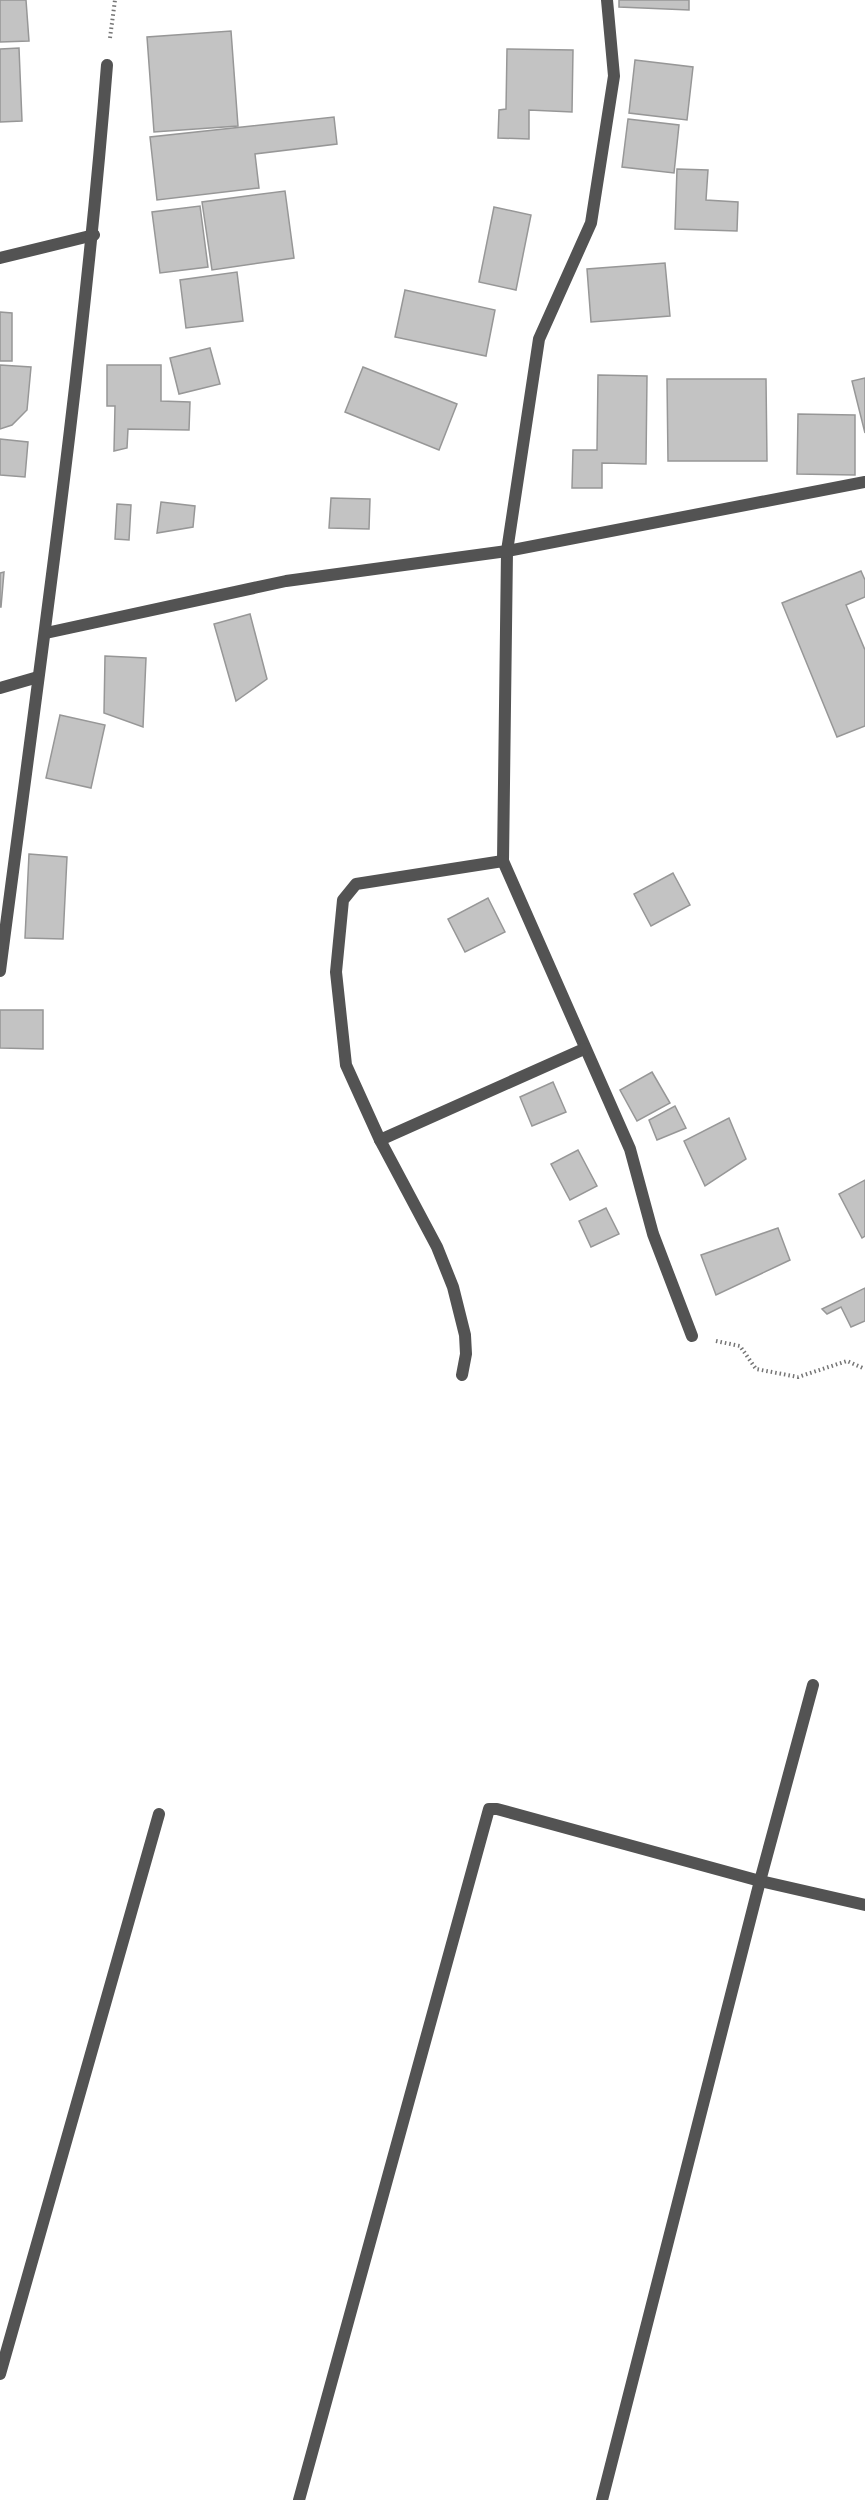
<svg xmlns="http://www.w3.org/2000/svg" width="865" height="2500" font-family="'Fira Sans Condensed',sans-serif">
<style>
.building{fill:#c3c3c3;stroke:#979797;stroke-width:1.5}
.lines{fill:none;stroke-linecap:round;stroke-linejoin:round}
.path{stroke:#757575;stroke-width:4;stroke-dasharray:1.5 3;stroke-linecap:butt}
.minor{stroke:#535353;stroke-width:12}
</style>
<rect width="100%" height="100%" fill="#fff"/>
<g class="building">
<path d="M0 0H26L29 41 0 42Z"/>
<path d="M619 0H689V10L619 7Z"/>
<path d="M231 31 238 126 154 132 147 37Z"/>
<path d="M19 48 22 121 0 122V49Z"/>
<path d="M507 49 573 50 572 112 529 110V139L498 138 499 110 506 109Z"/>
<path d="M635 60 693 67 687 120 629 113Z"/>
<path d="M334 117 337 144 255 154 259 188 157 200 150 137Z"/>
<path d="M628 119 679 125 674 173 622 167Z"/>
<path d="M677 169 708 170 706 200 738 202 737 231 675 229Z"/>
<path d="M285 191 294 258 212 270 202 202Z"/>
<path d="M200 206 208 267 160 273 152 212Z"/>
<path d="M494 207 531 215 516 290 479 282Z"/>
<path d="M665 263 670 316 591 322 587 269Z"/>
<path d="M237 272 243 321 186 328 180 280Z"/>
<path d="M405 290 495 310 486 356 395 337Z"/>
<path d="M0 312 12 313V361H0Z"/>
<path d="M210 348 220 384 179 394 170 358Z"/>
<path d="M0 365 31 367 27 410 12 425 0 429Z"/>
<path d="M107 365H161V401L190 402 189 430 128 429 127 448 114 451 115 406H107Z"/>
<path d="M363 367 457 404 439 450 345 412Z"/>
<path d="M598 375 647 376 646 464 602 463V488H572L573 450H597Z"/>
<path d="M865 378V433L852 381Z"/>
<path d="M667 379H766L767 461H668Z"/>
<path d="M798 414 855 415V475L797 474Z"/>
<path d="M0 439 28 442 25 477 0 475Z"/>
<path d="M331 498 370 499 369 529 329 528Z"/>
<path d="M161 502 195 506 193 527 157 533Z"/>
<path d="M117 504 131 505 129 540 115 539Z"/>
<path d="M861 571 865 580V597L846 605 865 650V726L837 737 782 603Z"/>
<path d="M4 572 1 607H0V573Z"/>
<path d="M250 614 267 679 236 701 214 624Z"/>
<path d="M105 656 146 658 143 727 104 713Z"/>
<path d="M60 715 105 725 91 788 46 778Z"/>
<path d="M29 854 67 857 63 939 25 938Z"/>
<path d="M673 873 690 905 651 926 634 894Z"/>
<path d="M488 898 505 932 465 952 448 919Z"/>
<path d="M0 1010H43V1049L0 1048Z"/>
<path d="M652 1072 670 1103 637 1121 620 1090Z"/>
<path d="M553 1082 566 1112 532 1126 520 1097Z"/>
<path d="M675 1106 686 1128 657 1140 649 1120Z"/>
<path d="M729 1118 746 1159 705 1186 684 1141Z"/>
<path d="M578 1150 597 1186 570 1200 551 1164Z"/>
<path d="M865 1180V1236L862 1238 839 1194Z"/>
<path d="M606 1208 619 1234 591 1247 579 1221Z"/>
<path d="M778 1228 790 1260 716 1295 701 1255Z"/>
<path d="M865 1288V1321L851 1327 841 1307 827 1314 822 1309Z"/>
</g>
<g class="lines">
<g class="path">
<path d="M110 38 115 0"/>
<path d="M716 1341 740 1346 756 1369 798 1377 847 1361 865 1369"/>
</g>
<g class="minor">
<path d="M607 0 614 76 591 223 539 339 507 551 503 861 630 1149 653 1234 692 1336"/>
<path d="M0 258 94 235"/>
<path d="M46 633 286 581 507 551 865 482"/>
<path d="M0 688 38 677"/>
<path d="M0 971C39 670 83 368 107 65"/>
<path d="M380 1140 584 1049"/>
<path d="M462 1375 466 1354 465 1335 453 1287 437 1247 380 1140 346 1065 336 972 343 900 356 884 503 861"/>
<path d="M0 2374 159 1814"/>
<path d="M299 2500 489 1809H497L760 1881 865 1905"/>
<path d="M602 2500 760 1881 813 1685"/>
</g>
</g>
</svg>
